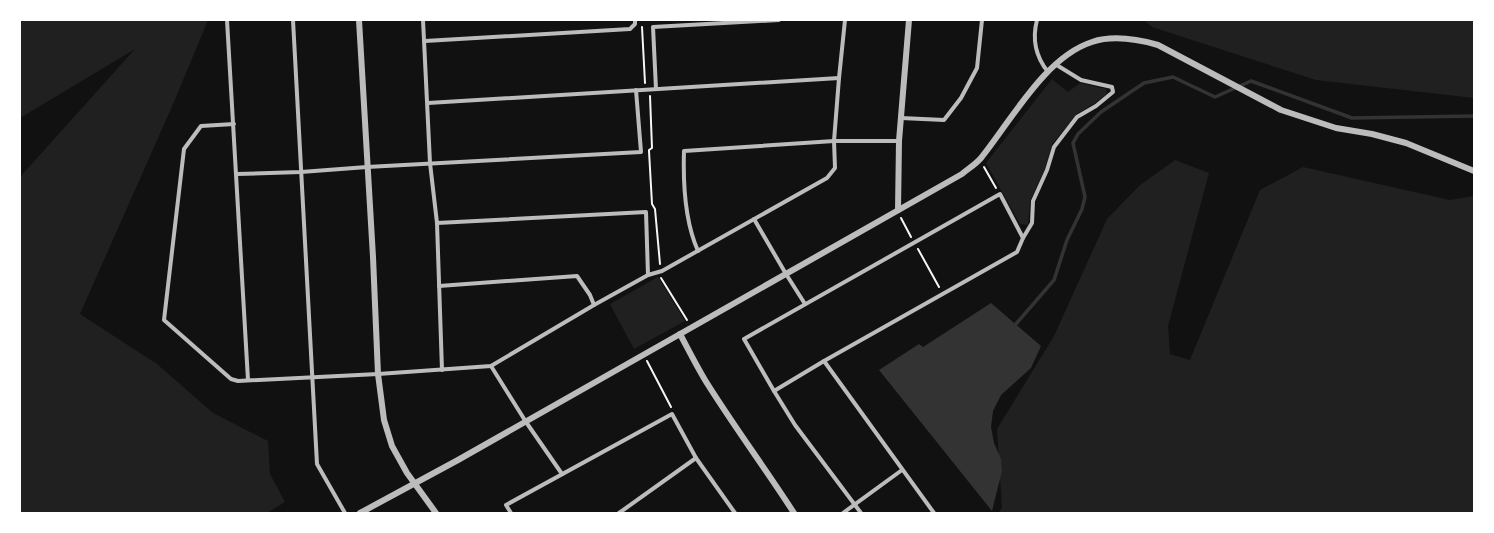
<svg xmlns="http://www.w3.org/2000/svg" width="1494" height="533" font-family="Literata,serif">
<style>
.green{fill:#202020}
.water{fill:#333}
.lines{fill:none;stroke-linecap:round;stroke-linejoin:round}
.stream{stroke:#333;stroke-width:3.5}
.path{stroke:#f5f5f5;stroke-width:2}
.minor{stroke:#bcbcbc;stroke-width:4}
.tertiary{stroke:#bcbcbc;stroke-width:6}
</style>
<rect width="100%" height="100%" fill="#111"/>
<g class="green">
<path d="M20 20H208L174 102 80 314 157 364 213 413 268 441 270 474 285 502 267 513H20V177L135 49 20 118Z"/>
<path d="M1144 20H1474V98L1316 80 1152 27Z"/>
<path d="M1052 79 1068 92 1080 83 1106 89 1107 94 1095 103 1077 114 1052 144 1045 168 1030 201 1028 225 1020 224 986 163Z"/>
<path d="M1175 160 1209 173 1168 326 1170 354 1190 360 1260 190 1303 167 1450 200 1474 196V513H999L1002 507 997 429 1054 336 1107 219 1139 186Z"/>
<path d="M658 277 685 321 634 349 610 304Z"/>
</g>
<path class="water" d="M991 303 1041 346 1031 368 1001 395 993 411 991 427 994 443 1001 459 1002 471 992 511 879 370 919 344 923 347Z"/>
<g class="lines">
<path class="stream" d="M1015 325 1054 280 1067 240 1082 209 1085 197 1073 143 1078 134 1101 112 1144 83 1173 77 1215 97 1251 81 1352 118 1474 116"/>
<g class="path">
<path d="M642 27 645 83"/>
<path d="M650 96 652 148 649 150V151L652 204 655 209 660 264"/>
<path d="M984 167 996 188"/>
<path d="M901 218 911 237"/>
<path d="M918 249 939 287"/>
<path d="M661 278 687 320"/>
<path d="M647 361 671 407"/>
</g>
<g class="minor">
<path d="M227 20 248 380"/>
<path d="M293 20 317 464 345 513"/>
<path d="M423 20 430 163 437 223 442 370"/>
<path d="M1037 20C1032 39 1036 57 1048 72"/>
<path d="M425 41 630 29 635 24V20"/>
<path d="M656 89 653 27 779 20"/>
<path d="M428 103 839 78"/>
<path d="M901 118 944 120 961 98 977 68 982 20"/>
<path d="M234 124 201 126 184 149 164 320 231 379 238 381 378 374 491 366 594 305 648 275 662 271 827 178 835 168 834 141 839 78 845 20"/>
<path d="M237 174 301 172 367 167 641 152 636 90"/>
<path d="M754 219 786 274 805 304"/>
<path d="M437 223 646 212 648 275"/>
<path d="M1023 238 1032 223 1033 201 1047 170 1054 147 1077 117 1096 106 1113 92 1112 87 1081 80 1055 64"/>
<path d="M698 251C685 222 683 182 684 151L834 141H899"/>
<path d="M439 286 577 276 590 295 594 305"/>
<path d="M491 366 526 422 562 474"/>
<path d="M774 391 824 361"/>
<path d="M511 513 506 505 672 414 696 458 735 513"/>
<path d="M619 513 696 458"/>
<path d="M843 513 902 470"/>
<path d="M861 513 795 425 774 391 744 339 1000 194 1023 238 1017 252 824 361 934 513"/>
</g>
<g class="tertiary">
<path d="M359 20 373 257 378 374 384 420 392 446 407 473 436 513"/>
<path d="M898 210 899 141 909 20"/>
<path d="M680 334C688 349 696 365 705 380 733 425 765 468 794 513"/>
<path d="M360 513 458 460 962 174C968 169 976 164 981 158 1011 121 1045 57 1092 42 1113 35 1137 39 1158 45L1281 110 1336 128 1372 134 1406 143 1474 171"/>
</g>
</g>
<rect width="1494" height="533" fill="none" stroke="#ffffff" stroke-width="42"/>
</svg>
